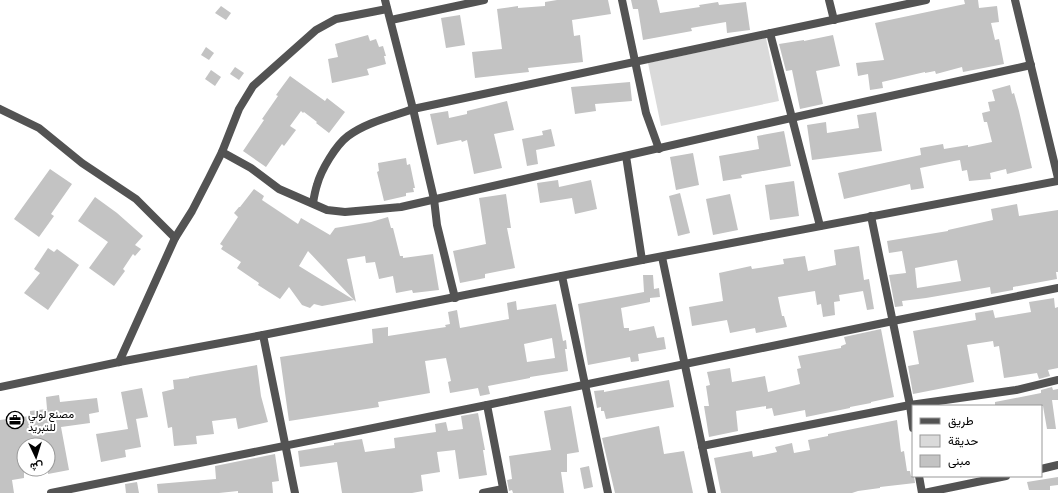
<svg xmlns="http://www.w3.org/2000/svg" width="1058" height="493" font-family="Commissioner,Vazirmatn,sans-serif">
<style>
.green{fill:#dadada}
.building{fill:#c3c3c3;fill-rule:evenodd}
.lines{fill:none;stroke-linecap:round;stroke-linejoin:round}
.minor{stroke:#535353;stroke-width:8}
.labels{text-anchor:middle;stroke-width:4;stroke-linejoin:round;paint-order:stroke}
.poi-label{font-size:11px;fill:#000;stroke:#fff;text-anchor:start}
</style>
<rect width="100%" height="100%" fill="#fff"/>
<path class="green" d="M766 38 779 101 661 126 648 63Z"/>
<g class="building">
<path d="M557 0H608L611 14 572 20 574 36 580 35 583 62 528 68 529 72 475 78 472 52 502 49 497 9 518 6V8L545 6V2Z"/>
<path d="M631 0H657L660 13 700 7 699 5 718 2 719 5 746 2 750 30 727 33 726 22 691 28 692 31 643 40 638 9H633Z"/>
<path d="M964 0H978L979 8 997 6 999 22 991 23 995 40 999 39 1004 64 963 72 962 67 936 74 935 71 925 73V72L882 82 883 88 870 90 868 74 858 76 856 63 884 60 875 23 965 4Z"/>
<path d="M221 6 231 13 226 20 215 13Z"/>
<path d="M460 15 465 45 446 48 441 18Z"/>
<path d="M368 35 370 41 376 39 379 47 383 46 386 56H384L386 64 367 69 369 75 332 83 328 59 338 57 335 44Z"/>
<path d="M833 35 840 66 816 71 823 104 800 109 792 70 786 71 779 44 804 40V41Z"/>
<path d="M206 47 214 53 209 60 201 55Z"/>
<path d="M235 67 244 73 239 80 230 74Z"/>
<path d="M211 70 221 77 215 86 205 79Z"/>
<path d="M290 76 325 101 327 98 345 112 329 133 316 123 317 122 304 112 303 113 301 111 290 126 296 130 284 146 282 144 266 167 243 151 264 120 262 119 278 96 276 95Z"/>
<path d="M630 82 632 101 595 104 596 111 575 114 571 87Z"/>
<path d="M1010 85 1012 94 1014 93 1019 111 1032 168 1007 174 1006 169 990 173 991 179 969 181 967 170 962 171 960 160 954 161 920 168 924 188 911 190 910 184 844 199 838 173 921 155 920 148 943 144 944 149 968 145V147L992 142 987 122H984L982 113 990 111 988 102 995 101 992 90Z"/>
<path d="M507 101 514 130 494 134 502 168 474 174 467 140 462 142 461 140 437 145 430 114 448 111 449 118 467 114V111Z"/>
<path d="M876 112 882 151 812 160 807 125 826 122 827 133 859 128 857 115Z"/>
<path d="M551 129 555 146 536 150 538 164 527 166 522 139 543 135 542 131Z"/>
<path d="M784 131 791 166 741 175 742 178 723 181 719 156 759 149 757 136Z"/>
<path d="M693 153 699 185 676 190 670 157Z"/>
<path d="M406 158 407 165 410 164 415 188H413L414 192 406 193V196L384 201 377 172 379 171 378 163Z"/>
<path d="M50 169 72 184 51 214 54 216 39 237 14 219Z"/>
<path d="M558 180 559 187 591 180 597 209 575 214 572 198 540 203 537 183Z"/>
<path d="M794 181 799 216 770 220 765 185Z"/>
<path d="M254 189 264 196 262 200 298 224 301 218 330 235 335 228 371 222 388 217 391 228H393L400 256H403V258L433 254 439 290 413 293 412 290 396 293 393 276 379 279 375 262 366 263 365 256 347 259 356 302 354 300 322 306 314 304 310 308 302 305 289 287 280 299 258 285 259 283 237 268 241 262 221 249 223 246 220 244 238 217 234 213 239 207H240ZM308 251 354 300 299 266Z"/>
<path d="M680 193 690 233 678 236 669 196Z"/>
<path d="M506 194 511 228H507L515 268 485 274V278L460 283 453 251 486 244 479 198Z"/>
<path d="M730 194 738 230 713 235 706 199Z"/>
<path d="M95 197 117 213 143 236 135 245 141 249 135 256 133 254 123 269 125 271 114 286 89 268 108 242 78 221Z"/>
<path d="M1017 204 1019 216 1058 210V272H1056L1057 279 1013 287V290L991 294 990 287 926 298 902 301 903 306 895 307 889 275 906 273 902 251 889 253 887 241 948 231V230L993 220 991 209ZM957 260 961 281 917 288 915 268Z"/>
<path d="M859 246 864 280 869 279 874 309 867 310 863 291 839 295 840 301 834 302 835 315 823 317 821 304 817 305 815 291 778 297 782 316H784L787 327 756 333 755 328 730 333 727 320 692 326 689 307 723 301 719 273 751 266 752 269 784 264 783 259 805 256 808 271 836 265 834 250Z"/>
<path d="M48 248 54 252 57 249 79 265 48 310 24 293 40 273 34 269Z"/>
<path d="M643 275H653L654 289 659 288 660 297 650 298V302L621 308 624 328H629V331L654 326 657 338 664 337 666 349 638 354 639 361 631 362 630 357 588 365 578 304 644 292Z"/>
<path d="M1054 298 1055 308 1058 307V368L1048 370 1050 376 1039 379 1037 373 1004 378 999 346 994 347 993 341 967 345 974 382 913 394 908 366 919 364 913 331 976 320 975 313 993 310 995 318 1031 312 1029 302Z"/>
<path d="M516 301 517 310 556 304 563 341 566 340 567 349H565L568 371 530 377V378L488 386 490 394 480 396 478 388 450 393 448 382 451 381 446 358 425 361 430 393 378 402 379 407 289 421 280 357 373 343 372 329 388 327V336L446 327 445 325 450 324 448 312 457 310 460 328 509 319 507 303ZM552 338 555 358 527 362 524 344Z"/>
<path d="M881 329 894 397 871 402V403L850 407V408L806 417 805 410 774 416 772 408 766 409V406L736 411 738 431 709 437 704 406H709L706 386 710 385 707 372 730 368 732 382 765 376 768 392 800 384 797 369 801 368 798 356 841 348V346L846 344 844 337Z"/>
<path d="M257 365 261 396 268 422 238 429 236 418 212 421 214 434 196 436 197 444 174 446 172 427 168 428 162 392 174 389 173 380 189 378V377Z"/>
<path d="M669 380 674 407 606 419 604 411H601V407L597 408 594 391 604 390V392Z"/>
<path d="M1052 387 1053 390 1058 389V400H1052L1056 429H1047L1043 406H995V402L1041 393V390Z"/>
<path d="M142 388 148 417 136 419 141 447 125 450 126 457 101 462 96 434 128 429 121 392Z"/>
<path d="M59 395 60 402 97 398 99 412 89 414 90 423 61 427 69 470 48 474V445H24V478L12 480 14 493H0V420L30 416V411L47 409 46 397Z"/>
<path d="M571 406 579 452 567 454V472H561L564 493H513L512 490 509 491 507 480 512 479 509 456 551 450 544 411Z"/>
<path d="M478 413 485 450H483L487 475 459 479 455 450 437 452 440 472 421 475 423 491 412 493H342L337 462 300 467 298 451 334 445V443L362 439 365 452 395 448 394 438 436 432 435 424 446 422 448 431 463 429 461 416Z"/>
<path d="M897 420 901 452 904 451 907 471H910L911 476H914L915 483 880 487V488L858 491 852 493H721L714 458 752 451 753 457 777 452 775 447 792 443 794 453 810 450 808 440 828 436V434Z"/>
<path d="M659 426 664 454 684 451 693 493H615L602 438Z"/>
<path d="M275 454 279 481 272 482 273 493H238V491L219 493H158L157 484 216 479 215 466Z"/>
<path d="M589 466 593 487 584 489 580 468Z"/>
<path d="M1058 477V485L1050 486V490H1029L1027 482Z"/>
<path d="M137 482 139 493H126L125 484Z"/>
</g>
<g class="lines">
<g class="minor">
<path d="M385 0 413 109 434 199 437 225 455 298"/>
<path d="M622 0 646 113 659 149"/>
<path d="M829 0 834 20"/>
<path d="M1015 0 1058 178"/>
<path d="M391 20 484 0"/>
<path d="M770 33 820 226"/>
<path d="M0 109 39 128 82 163 136 199 175 238"/>
<path d="M222 152 251 168 279 189 327 210 345 212 401 207 791 118 1031 65"/>
<path d="M626 156 642 260"/>
<path d="M313 203C314 197 315 191 317 185 321 170 336 145 348 136 367 122 391 117 413 109L926 0"/>
<path d="M871 216 910 405 913 428"/>
<path d="M662 257 712 493"/>
<path d="M562 276 608 493"/>
<path d="M263 335 295 493"/>
<path d="M119 362 175 238 192 211 209 178 222 152 239 109 253 86 316 30 336 19 387 9"/>
<path d="M0 387 119 362 263 335 642 260 1058 181"/>
<path d="M487 405 504 493"/>
<path d="M702 446 910 405 1016 390 1058 380"/>
<path d="M1041 469 1058 465"/>
<path d="M919 476 922 493"/>
<path d="M51 493 487 405 893 321 1058 288"/>
<path d="M483 493 503 489"/>
<path d="M924 493 1006 476"/>
</g>
</g>
<defs>
<symbol id="office-ring" viewBox="-11 -11 22 22"><circle r="9.5" fill="#fff" stroke="#000" stroke-width="1.5"/><path d="M-6-3h4V-5.5h4V-3h4V5H-6ZM-1-4.5V-3h2v-1.5ZM-6 0V1H6V0Z" fill="#000"/></symbol>
</defs>
<g fill-rule="evenodd">
<use href="#office-ring" x="5" y="410" width="20" height="20"/>
</g>
<g class="labels">
<g class="poi-label">
<text x="28" y="418">مصنع لولي<tspan x="28" dy="13">للتبريد</tspan></text>
</g>
</g>
<rect x="912" y="405" width="130" height="72" fill="#ffffff" stroke="#999999"/>
<rect x="920" y="418" width="20" height="6" fill="#535353" stroke="#999999"/>
<text x="948" y="425" font-size="12" fill="#000000">طريق</text>
<rect x="920" y="435" width="20" height="12" fill="#dadada" stroke="#999999"/>
<text x="948" y="445" font-size="12" fill="#000000">حديقة</text>
<rect x="920" y="455" width="20" height="12" fill="#c3c3c3" stroke="#999999"/>
<text x="948" y="465" font-size="12" fill="#000000">مبنى</text>
<g transform="translate(36 457) rotate(176)"><circle r="19" fill="#ffffff" stroke="#999999"/>
<path d="M0-3L7 15L0 10L-7 15Z" fill="#000000"/>
<text y="-6" font-size="11" font-weight="bold" text-anchor="middle" fill="#000000">ش</text>
</g>
</svg>
